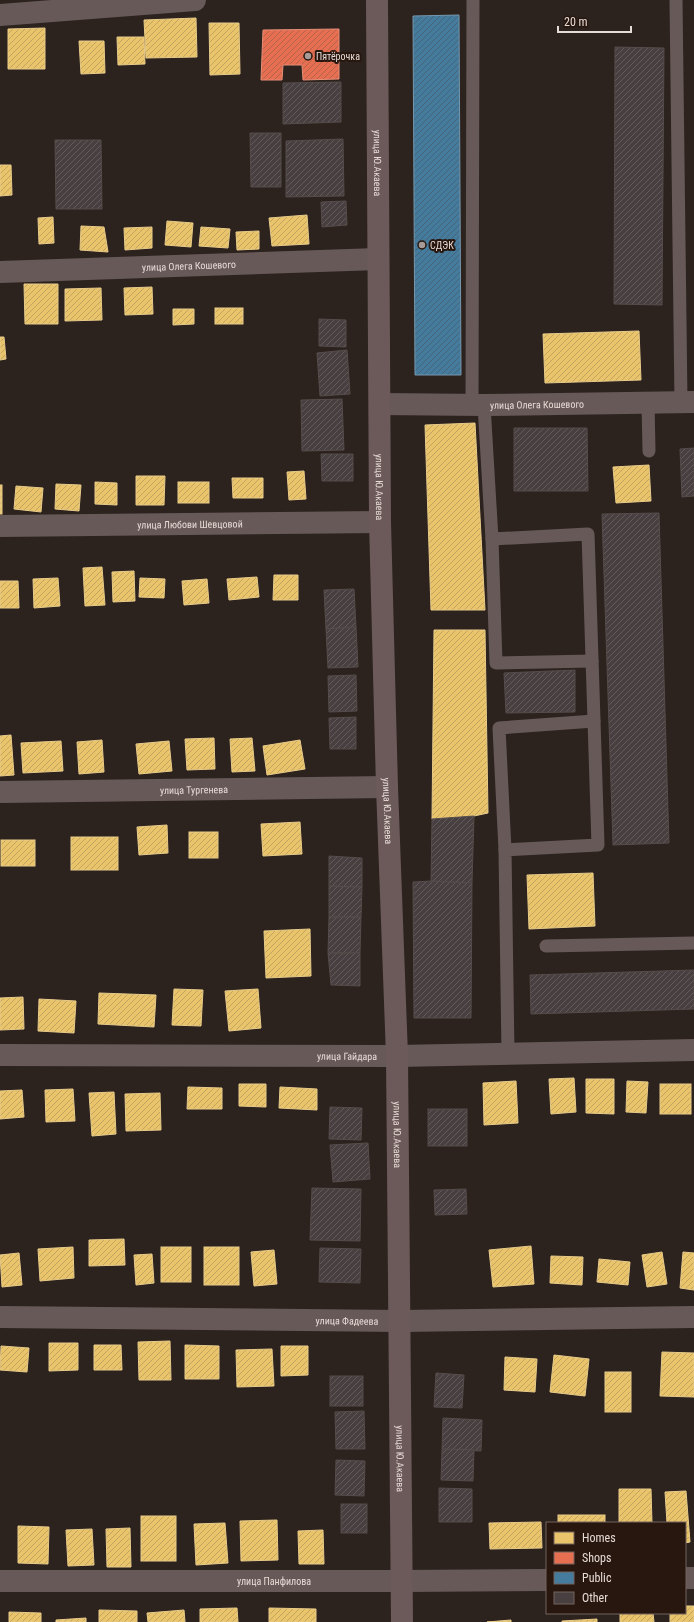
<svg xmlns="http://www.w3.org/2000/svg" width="694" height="1622" font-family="'Roboto Condensed',sans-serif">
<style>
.homes{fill:url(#homes-hatch);stroke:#e8cb8a}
.shops{fill:url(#shops-hatch);stroke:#e78f79}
.public{fill:url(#public-hatch);stroke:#7698ae}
.building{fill:url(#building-hatch);stroke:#554c4b}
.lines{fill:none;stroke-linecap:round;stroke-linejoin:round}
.service{stroke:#685959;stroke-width:13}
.minor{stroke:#685959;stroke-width:22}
.secondary{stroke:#6c5a5a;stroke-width:22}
.poi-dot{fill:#a69b96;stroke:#28170f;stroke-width:1.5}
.labels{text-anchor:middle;stroke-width:4;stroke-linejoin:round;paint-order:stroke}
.poi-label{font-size:10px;fill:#e7dbd6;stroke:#28170f;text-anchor:start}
.street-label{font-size:10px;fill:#e7dbd6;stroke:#28170f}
</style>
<defs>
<pattern id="homes-hatch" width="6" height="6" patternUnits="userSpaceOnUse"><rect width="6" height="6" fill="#e9c46a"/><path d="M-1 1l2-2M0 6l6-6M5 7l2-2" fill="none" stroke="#c0a460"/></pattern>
<pattern id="shops-hatch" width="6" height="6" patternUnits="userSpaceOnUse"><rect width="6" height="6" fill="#e76f51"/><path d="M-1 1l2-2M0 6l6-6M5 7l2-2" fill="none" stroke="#b6624c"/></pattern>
<pattern id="public-hatch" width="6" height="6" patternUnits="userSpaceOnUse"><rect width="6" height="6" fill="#457b9d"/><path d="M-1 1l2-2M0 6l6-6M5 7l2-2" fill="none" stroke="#456478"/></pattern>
<pattern id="building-hatch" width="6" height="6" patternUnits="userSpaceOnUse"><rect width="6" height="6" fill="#484040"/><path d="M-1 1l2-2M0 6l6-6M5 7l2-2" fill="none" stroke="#625b5b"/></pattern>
</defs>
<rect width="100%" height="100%" fill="#2c231e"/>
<g class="homes">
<path d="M196 18 197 57 146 58 144 20Z"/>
<path d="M209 23H239L240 74 210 75Z"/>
<path d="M45 28V69H8V29Z"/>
<path d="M117 37H144L145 64 118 65Z"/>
<path d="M79 41H104L105 73 81 74Z"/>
<path d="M0 165H11L12 195 0 196Z"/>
<path d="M307 215 309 244 272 246 269 218Z"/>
<path d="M53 217 54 243 39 244 38 218Z"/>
<path d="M167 221 193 223 191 247 165 245Z"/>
<path d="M81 226 104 227 108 252 80 250Z"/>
<path d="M152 227V248L125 250 124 228Z"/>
<path d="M201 227 230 229 228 248 199 246Z"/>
<path d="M259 231V249L237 250 236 232Z"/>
<path d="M24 284H58V324H25Z"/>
<path d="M152 287 153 314 125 315 124 288Z"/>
<path d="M101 288 102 320 65 321V289Z"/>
<rect x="215" y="308" width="28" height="16"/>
<path d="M173 309H194V324L173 325Z"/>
<path d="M639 331 641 380 545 383 543 334Z"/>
<path d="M0 337H4L6 359 0 360Z"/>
<path d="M475 423 485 610H431L425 425Z"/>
<path d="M649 465 651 501 616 503 613 467Z"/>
<path d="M304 471 306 499 289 500 287 472Z"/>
<path d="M136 476H165L164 505H136Z"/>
<path d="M232 478H263V498H233Z"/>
<path d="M95 482 117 483V505L95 504Z"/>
<rect x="178" y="482" width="31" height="21"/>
<path d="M56 484 81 485 79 511 55 509Z"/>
<rect x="0" y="485" width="2" height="29"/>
<path d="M16 486 43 488 41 512 14 509Z"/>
<path d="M102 567 105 605 85 606 83 568Z"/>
<path d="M134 571 135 601 113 602 112 572Z"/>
<path d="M274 575H298V600H273Z"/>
<path d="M257 577 259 597 229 600 227 579Z"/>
<path d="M58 578 60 606 34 608 33 579Z"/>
<path d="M140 578 165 579 164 598 139 597Z"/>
<path d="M207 579 209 603 184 605 182 581Z"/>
<path d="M0 581H18L19 608H0Z"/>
<path d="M434 630H485L488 813 474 816 432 819Z"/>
<path d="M11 735 14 775 0 776V736Z"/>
<path d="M214 738 215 769 187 770 185 739Z"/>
<path d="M252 738 255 771 232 772 230 739Z"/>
<path d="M102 740 104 772 79 774 77 742Z"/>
<path d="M300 740 305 769 267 775 263 746Z"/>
<path d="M61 741 63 771 23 773 21 743Z"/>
<path d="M169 741 172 771 139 774 136 744Z"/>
<path d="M300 822 302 854 263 856 261 824Z"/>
<path d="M167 825 168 853 139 855 137 827Z"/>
<rect x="189" y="832" width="29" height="26"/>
<rect x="71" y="837" width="47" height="33"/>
<rect x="1" y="840" width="34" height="26"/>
<path d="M593 873 595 926 529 929 527 875Z"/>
<path d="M310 929 311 976 266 978 264 931Z"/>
<path d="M174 989 203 990 201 1026 172 1025Z"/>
<path d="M258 989 261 1028 229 1031 225 991Z"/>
<path d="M99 993 156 995 154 1027 98 1024Z"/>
<path d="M23 997 24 1029 0 1030V998Z"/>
<path d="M39 999 76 1001 74 1033 38 1031Z"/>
<path d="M574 1078 576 1112 551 1114 549 1079Z"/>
<path d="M586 1079H614V1114L586 1113Z"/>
<path d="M516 1081 518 1123 484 1125 483 1083Z"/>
<path d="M627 1081 648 1082 646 1113 626 1112Z"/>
<path d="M239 1084H266V1107L239 1106Z"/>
<rect x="660" y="1084" width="31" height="30"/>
<path d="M188 1087 222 1088V1109H187Z"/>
<path d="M280 1087 317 1089V1110L279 1108Z"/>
<path d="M73 1089 75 1121 46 1122 45 1090Z"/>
<path d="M22 1090 24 1117 0 1119V1091Z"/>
<path d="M114 1092 116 1134 92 1136 89 1093Z"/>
<path d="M160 1093 161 1130 126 1131 125 1094Z"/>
<path d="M124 1239 125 1265 89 1266V1240Z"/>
<path d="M531 1246 534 1284 493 1287 489 1250Z"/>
<path d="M73 1247 74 1278 40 1281 38 1249Z"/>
<rect x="161" y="1247" width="30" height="35"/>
<rect x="204" y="1247" width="35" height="38"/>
<path d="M274 1250 277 1284 254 1286 251 1252Z"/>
<path d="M662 1252 667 1284 647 1287 642 1255Z"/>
<path d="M683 1252 694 1253V1290L680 1288Z"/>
<path d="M19 1253 22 1285 2 1287 0 1255Z"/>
<path d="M152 1254 154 1283 136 1285 134 1255Z"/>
<path d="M551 1256 583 1257 582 1285 550 1283Z"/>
<path d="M599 1259 630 1262 628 1285 597 1282Z"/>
<path d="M170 1341 171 1380H139L138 1342Z"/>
<path d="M49 1343H78V1370L49 1371Z"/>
<path d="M94 1345H121L122 1370H94Z"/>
<path d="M185 1345 219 1346V1379H185Z"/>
<path d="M1 1346 29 1348 27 1372 0 1370Z"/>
<path d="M281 1346H308V1375L281 1376Z"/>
<path d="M272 1349 274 1386 237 1387 236 1350Z"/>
<path d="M662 1352 694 1353V1397L660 1396Z"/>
<path d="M554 1355 589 1359 585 1396 550 1392Z"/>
<path d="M505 1357 537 1359 535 1392 504 1390Z"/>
<rect x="605" y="1372" width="26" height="40"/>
<path d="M619 1489H651L652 1523H619Z"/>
<path d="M686 1491 690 1542 685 1543V1523H667L665 1492Z"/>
<rect x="558" y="1515" width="47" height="8"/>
<rect x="141" y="1516" width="35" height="45"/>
<path d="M277 1520 278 1560 241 1561 240 1521Z"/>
<path d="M541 1522 542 1548 490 1549 489 1523Z"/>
<path d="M225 1523 228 1563 196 1565 194 1524Z"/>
<path d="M18 1526 49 1527 48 1564 18 1563Z"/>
<path d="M130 1528 131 1567H107L106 1529Z"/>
<path d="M92 1529 94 1565 68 1566 66 1530Z"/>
<path d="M323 1530 324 1564H299L298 1531Z"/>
<path d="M685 1606H694V1622H670V1613H685Z"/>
<path d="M237 1608 238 1622H200V1609Z"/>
<path d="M269 1608 316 1609V1622H269Z"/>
<path d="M99 1610 137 1611V1622H99Z"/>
<path d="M184 1610 185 1622H148L147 1613Z"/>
<path d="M9 1612 41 1613V1622H9Z"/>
<path d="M620 1613H653L654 1622H620Z"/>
<path d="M86 1618V1622H56V1620Z"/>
<path d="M597 1619V1622H562V1621Z"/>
<path d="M511 1620V1622H487Z"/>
</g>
<path class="shops" d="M339 29V79L303 80 302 65H283L282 80H261L263 30Z"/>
<path class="public" d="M459 15 461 375H415L413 16Z"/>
<g class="building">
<path d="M615 47 664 48 662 305 614 304Z"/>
<path d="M341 82V122L283 124V83Z"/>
<path d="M250 133H281V187H251Z"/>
<path d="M343 139 344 196 286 197V141Z"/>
<path d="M55 140H101L102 209H56Z"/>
<path d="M346 201 347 225 322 227 321 202Z"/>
<path d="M319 319 346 320V347L319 346Z"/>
<path d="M347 350 350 394 320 396 317 353Z"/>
<path d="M342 399 344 450 302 451 301 400Z"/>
<path d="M514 428H587L588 491H514Z"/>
<path d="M694 448V496L682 497 680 449Z"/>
<path d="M321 454H353V481H322Z"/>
<path d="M659 513 669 843 613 845 602 514Z"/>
<path d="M354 589 356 627 326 629 324 590Z"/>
<path d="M356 627 358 667 328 668 326 629Z"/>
<path d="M575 670V712L506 713 504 673Z"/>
<path d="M356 675 357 711 329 712 328 676Z"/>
<path d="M356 717V749H330L329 718Z"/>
<path d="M474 816 472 883 431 881 432 819Z"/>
<path d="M329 856 362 858V887L329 886Z"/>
<path d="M431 881 472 883 471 1018H414L413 882Z"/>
<path d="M329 886 362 887 361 917H329Z"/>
<path d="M329 917H361L360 953H328Z"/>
<path d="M328 953H360V986L331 985Z"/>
<path d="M694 970V1009L531 1014 530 975Z"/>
<path d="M330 1107 362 1108 361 1140 329 1139Z"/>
<rect x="428" y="1109" width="39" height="37"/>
<path d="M368 1143 370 1179 333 1182 330 1145Z"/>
<path d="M312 1188 361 1189 360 1241 310 1240Z"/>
<path d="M466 1189 467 1214 435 1215 434 1190Z"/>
<path d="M320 1248 361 1249 360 1283 319 1282Z"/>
<path d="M436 1373 464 1375 462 1408 434 1407Z"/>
<rect x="330" y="1376" width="33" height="30"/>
<path d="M364 1411 365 1449H336L335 1412Z"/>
<path d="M443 1418 482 1420 481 1451 442 1449Z"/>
<path d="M442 1449 474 1450 473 1481 441 1480Z"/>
<path d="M336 1460 365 1461 364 1496 335 1495Z"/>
<path d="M439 1488 472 1489V1522H439Z"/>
<rect x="341" y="1504" width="26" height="29"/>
</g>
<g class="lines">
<g class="service">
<path d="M676 0 681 403"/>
<path d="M648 403 649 451"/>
<path d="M472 405 473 0"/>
<path d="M484 405 492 539 588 534 598 845 505 850 508 1054"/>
<path d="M492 539 496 663 592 661"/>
<path d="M505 850 499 728 594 721"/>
<path d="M546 946 694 943"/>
</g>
<g class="minor">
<path d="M0 15 195 0"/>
<path id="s1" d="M0 272 378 259"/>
<path id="s2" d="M380 404 484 405 694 402"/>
<path id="s3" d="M0 526 380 522"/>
<path id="s4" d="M0 792 387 787"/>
<path id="s5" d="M0 1055 397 1056 694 1050"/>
<path id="s6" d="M0 1317 400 1321 694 1317"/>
<path d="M685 1578H694"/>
<path id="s7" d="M0 1581H402L547 1580"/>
</g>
<path class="secondary" id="s8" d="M377 0 380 522 387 787 397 1056 402 1622"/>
</g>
<g class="poi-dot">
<circle cx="308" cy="56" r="4"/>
<circle cx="422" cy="245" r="4"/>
</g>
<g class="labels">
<g class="poi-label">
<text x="316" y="60">Пятёрочка</text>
<text x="430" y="249">СДЭК</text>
</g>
<g class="street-label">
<text dy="4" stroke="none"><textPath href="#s8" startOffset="163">улица Ю.Акаева</textPath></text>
<text dy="4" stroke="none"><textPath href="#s1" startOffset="189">улица Олега Кошевого</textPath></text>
<text dy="4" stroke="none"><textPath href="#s2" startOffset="157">улица Олега Кошевого</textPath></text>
<text dy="4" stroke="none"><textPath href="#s8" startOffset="487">улица Ю.Акаева</textPath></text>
<text dy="4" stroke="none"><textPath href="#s3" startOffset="190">улица Любови Шевцовой</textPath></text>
<text dy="4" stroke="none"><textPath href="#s4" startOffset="194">улица Тургенева</textPath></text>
<text dy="4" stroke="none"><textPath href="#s8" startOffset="811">улица Ю.Акаева</textPath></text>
<text dy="4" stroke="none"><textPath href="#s5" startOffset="347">улица Гайдара</textPath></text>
<text dy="4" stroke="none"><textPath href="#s8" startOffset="1135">улица Ю.Акаева</textPath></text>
<text dy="4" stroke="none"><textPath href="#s6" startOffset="347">улица Фадеева</textPath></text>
<text dy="4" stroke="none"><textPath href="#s8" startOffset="1459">улица Ю.Акаева</textPath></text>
<text dy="4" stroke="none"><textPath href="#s7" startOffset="274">улица Панфилова</textPath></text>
</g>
</g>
<rect x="546" y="1522" width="140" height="92" fill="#28170f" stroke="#74655f"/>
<rect x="554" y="1532" width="20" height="12" fill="#e9c46a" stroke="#74655f"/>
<text x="582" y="1542" font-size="12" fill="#e7dbd6">Homes</text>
<rect x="554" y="1552" width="20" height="12" fill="#e76f51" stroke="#74655f"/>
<text x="582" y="1562" font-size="12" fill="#e7dbd6">Shops</text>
<rect x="554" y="1572" width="20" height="12" fill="#457b9d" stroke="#74655f"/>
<text x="582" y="1582" font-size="12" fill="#e7dbd6">Public</text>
<rect x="554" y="1592" width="20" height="12" fill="#484040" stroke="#74655f"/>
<text x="582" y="1602" font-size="12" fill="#e7dbd6">Other</text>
<path d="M558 26v6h73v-6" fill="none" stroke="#e7dbd6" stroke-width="2"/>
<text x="564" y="26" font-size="12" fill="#e7dbd6" stroke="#28170f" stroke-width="3" paint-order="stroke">20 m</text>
</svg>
